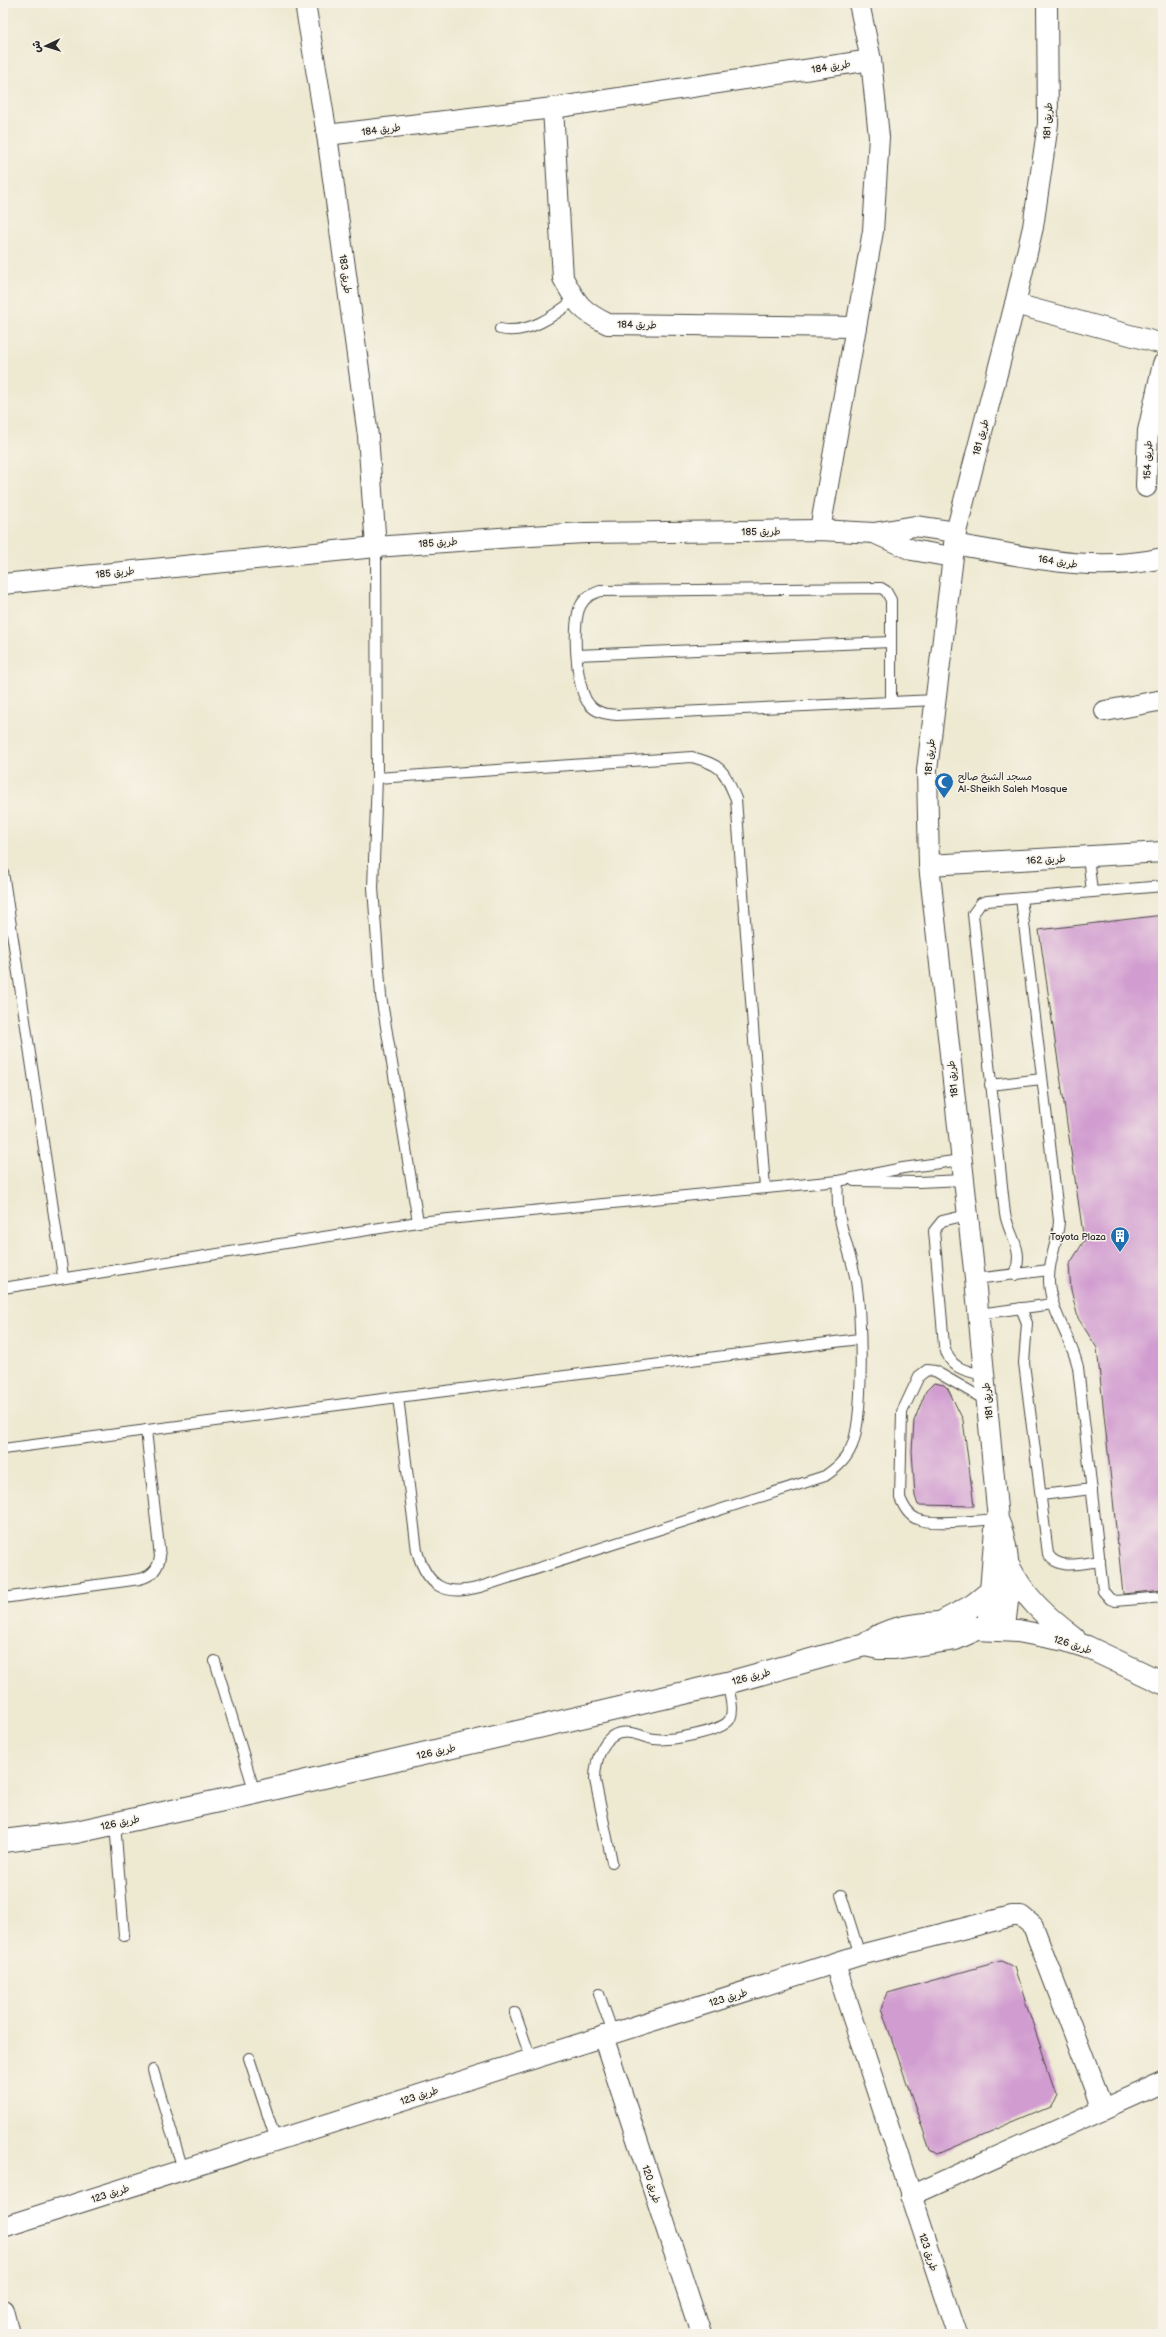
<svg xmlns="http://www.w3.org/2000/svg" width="1166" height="2337" font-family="'Balsamiq Sans','Playpen Sans Arabic',sans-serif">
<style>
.building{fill:#d19cd0}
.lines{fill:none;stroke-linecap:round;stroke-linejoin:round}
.lane-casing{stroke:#484844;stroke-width:12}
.street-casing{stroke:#484844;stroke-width:22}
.secondary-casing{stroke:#484844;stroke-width:24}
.lane{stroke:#fff;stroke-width:10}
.street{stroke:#fff;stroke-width:20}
.secondary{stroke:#fff;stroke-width:22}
.labels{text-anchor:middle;stroke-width:3;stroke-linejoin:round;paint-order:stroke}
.street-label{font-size:10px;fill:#2b2b2b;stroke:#f7f3e8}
.poi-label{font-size:10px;fill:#2b2b2b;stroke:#f7f3e8;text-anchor:start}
</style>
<rect width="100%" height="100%" fill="#f7f3e8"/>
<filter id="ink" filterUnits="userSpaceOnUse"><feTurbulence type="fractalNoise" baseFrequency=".025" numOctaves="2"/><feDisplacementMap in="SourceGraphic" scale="8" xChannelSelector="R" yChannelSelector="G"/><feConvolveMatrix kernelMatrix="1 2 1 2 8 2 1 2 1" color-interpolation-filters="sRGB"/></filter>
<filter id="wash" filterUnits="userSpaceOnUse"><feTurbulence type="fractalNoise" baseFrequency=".012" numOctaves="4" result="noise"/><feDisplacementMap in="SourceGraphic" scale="16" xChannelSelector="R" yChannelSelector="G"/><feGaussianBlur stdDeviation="0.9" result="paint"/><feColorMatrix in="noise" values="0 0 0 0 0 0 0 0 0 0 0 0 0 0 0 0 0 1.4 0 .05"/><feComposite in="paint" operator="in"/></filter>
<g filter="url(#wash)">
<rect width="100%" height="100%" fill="#eee9d1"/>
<g id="blocks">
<g class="building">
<path d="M1163 915V1590L1123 1594 1097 1348 1078 1318 1071 1290 1069 1265 1084 1241 1039 930Z"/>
<path d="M934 1383 944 1385 948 1389 963 1420 974 1506 918 1505 915 1496 912 1451 914 1421 926 1391Z"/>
<path d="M1001 1961 1014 1967 1056 2093 1050 2106 937 2154 930 2150 881 2008 888 1993Z"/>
</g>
</g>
</g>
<g filter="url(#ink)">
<use href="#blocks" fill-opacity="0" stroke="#484844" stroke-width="1"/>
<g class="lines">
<defs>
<g id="lane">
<path d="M500 329C528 335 554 316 574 300"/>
<path d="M376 547 377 778 692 757C723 766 723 769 736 799L765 1188"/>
<path d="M577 655 891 642"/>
<path d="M891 702V600L886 591 881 588 600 591C592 594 585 597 581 605 571 621 576 690 589 704 596 713 606 714 617 715L891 702 936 700"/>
<path d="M377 778 373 888 381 996 418 1222"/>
<path d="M1088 856 1092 892"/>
<path d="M3 872 63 1276"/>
<path d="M1021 898 1059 1221C1058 1242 1048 1260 1049 1282 1051 1313 1071 1337 1078 1367L1103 1591 1110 1599 1115 1601 1163 1597"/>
<path d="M990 1085 1042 1079"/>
<path d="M854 1181 918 1182 964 1180"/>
<path d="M967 1215 942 1221 934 1231 944 1345C949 1368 964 1371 984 1375"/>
<path d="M1015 1275C1024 1247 1010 1239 1005 1214L973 914 981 903 987 901 1163 886"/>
<path d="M975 1279 1049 1270"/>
<path d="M3 1288 418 1222 838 1181 903 1168 961 1160"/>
<path d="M1021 1308 1027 1323 1024 1363 1048 1554C1058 1571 1083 1563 1100 1561"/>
<path d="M978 1314 1053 1304"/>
<path d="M398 1397 417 1551C427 1586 444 1597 480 1587L825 1476C835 1469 844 1462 850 1450 865 1424 862 1307 855 1276 847 1239 835 1221 838 1181"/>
<path d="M987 1401 935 1371 927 1370 919 1376 902 1412 900 1498C904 1507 908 1515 917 1519 931 1526 980 1520 998 1519"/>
<path d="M3 1449 398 1397 859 1339"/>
<path d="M1041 1495 1092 1489"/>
<path d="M3 1598 140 1579C152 1576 158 1569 160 1557L146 1430"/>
<path d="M215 1661 255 1793"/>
<path d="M115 1823 124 1936"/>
<path d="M612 1862 595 1780C595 1759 604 1728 631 1733 639 1734 646 1738 654 1739 669 1741 723 1732 730 1719 735 1709 729 1693 727 1683"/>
<path d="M841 1895 860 1955"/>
<path d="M599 1994 613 2033"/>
<path d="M515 2013 531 2059"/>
<path d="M249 2058 276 2140"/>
<path d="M153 2070 183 2170"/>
</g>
<g id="street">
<path d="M305 3 327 135 368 436 376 547"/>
<path d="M553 108 563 278C577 304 581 311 608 324L856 327"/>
<path d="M327 135 553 108 871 60"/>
<path d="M1015 304 1163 344"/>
<path d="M1146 487 1148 431 1163 364"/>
<path d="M820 530 873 231 879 137 871 60 859 3"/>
<path d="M874 533 912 550 952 557"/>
<path d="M954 544C1024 556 1092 574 1163 558"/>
<path d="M3 584 376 547 513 537 585 533 820 530 874 533 915 526 956 532"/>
<path d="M1105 711 1163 700"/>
<path d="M929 865 1163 852"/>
<path d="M987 1629 995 1528"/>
<path d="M1004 1629C1011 1594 1012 1552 998 1519L975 1279 929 865 927 770 956 532 1015 304 1033 227 1048 124 1047 3"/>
<path d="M835 1964 957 2334"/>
<path d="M603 2036 701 2334"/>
<path d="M910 2196 1163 2082"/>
<path d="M3 2227 860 1955 1012 1916H1021L1033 1926 1103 2109"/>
<path d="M3 2310 9 2334"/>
</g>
<g id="secondary">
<path d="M1008 1565C1024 1597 1046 1617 1074 1638"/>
<path d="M940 1623 972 1606 992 1590"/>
<path d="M865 1645 879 1648H893L955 1639 977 1629 1018 1631 1065 1640 1087 1647 1163 1683"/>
<path d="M3 1841 76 1832 255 1793 727 1683 865 1645C889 1624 925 1624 955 1622L964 1623 977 1629"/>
</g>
</defs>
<use href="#lane" class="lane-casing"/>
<use href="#street" class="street-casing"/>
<use href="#secondary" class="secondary-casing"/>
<use href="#lane" class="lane"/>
<use href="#street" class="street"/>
<use href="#secondary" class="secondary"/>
</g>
</g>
<defs>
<symbol id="mosque-pin" viewBox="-11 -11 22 30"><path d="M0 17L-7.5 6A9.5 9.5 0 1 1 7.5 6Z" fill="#1f6fb2" stroke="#f7f3e8"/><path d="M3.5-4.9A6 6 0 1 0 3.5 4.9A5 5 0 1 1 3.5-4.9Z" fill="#fff"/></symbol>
<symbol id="building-pin" viewBox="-11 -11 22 30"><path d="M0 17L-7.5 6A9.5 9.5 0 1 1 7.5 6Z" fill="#1f6fb2" stroke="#f7f3e8"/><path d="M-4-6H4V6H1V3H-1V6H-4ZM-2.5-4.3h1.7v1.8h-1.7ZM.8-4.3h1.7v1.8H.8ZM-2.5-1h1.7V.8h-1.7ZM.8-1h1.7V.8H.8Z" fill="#fff"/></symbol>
</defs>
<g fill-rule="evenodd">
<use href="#mosque-pin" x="933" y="771" width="22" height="30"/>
<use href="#building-pin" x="1109" y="1225" width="22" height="30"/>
</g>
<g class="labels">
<g class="street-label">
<text transform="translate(831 66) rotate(-9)" y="4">طريق 184</text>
<text transform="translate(1047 121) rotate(-87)" y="4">طريق 181</text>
<text transform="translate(381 129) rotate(-7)" y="4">طريق 184</text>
<text transform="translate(346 274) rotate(82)" y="4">طريق 183</text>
<text transform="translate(637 324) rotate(1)" y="4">طريق 184</text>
<text transform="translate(980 437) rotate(-75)" y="4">طريق 181</text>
<text transform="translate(1147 460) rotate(-88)" y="4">طريق 154</text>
<text transform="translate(761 531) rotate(-1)" y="4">طريق 185</text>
<text transform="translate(438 542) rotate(-4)" y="4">طريق 185</text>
<text transform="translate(1058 561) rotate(9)" y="4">طريق 164</text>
<text transform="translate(115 572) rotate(-6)" y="4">طريق 185</text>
<text transform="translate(929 757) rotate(-85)" y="4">طريق 181</text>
<text transform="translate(1046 859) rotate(-3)" y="4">طريق 162</text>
<text transform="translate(952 1079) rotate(-96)" y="4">طريق 181</text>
<text transform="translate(987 1401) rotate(-96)" y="4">طريق 181</text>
<text transform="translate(1073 1644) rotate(18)" y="4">طريق 126</text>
<text transform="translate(751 1676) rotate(-15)" y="4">طريق 126</text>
<text transform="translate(436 1751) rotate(-13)" y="4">طريق 126</text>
<text transform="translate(120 1822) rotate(-12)" y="4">طريق 126</text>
<text transform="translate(728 1997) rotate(-17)" y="4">طريق 123</text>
<text transform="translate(419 2095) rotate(-18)" y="4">طريق 123</text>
<text transform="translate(652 2184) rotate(72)" y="4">طريق 120</text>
<text transform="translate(110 2193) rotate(-18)" y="4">طريق 123</text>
<text transform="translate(929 2252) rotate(71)" y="4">طريق 123</text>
</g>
<g class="poi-label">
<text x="958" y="780">مسجد الشيخ صالح<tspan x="958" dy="12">Al-Sheikh Saleh Mosque</tspan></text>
<text x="1106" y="1240" text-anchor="end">Toyota Plaza</text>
</g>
</g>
<rect width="1166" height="2337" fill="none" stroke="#f7f3e8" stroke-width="16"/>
<g transform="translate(46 46) rotate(266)" stroke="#f7f3e8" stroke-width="3" paint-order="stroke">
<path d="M0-3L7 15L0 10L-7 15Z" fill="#2b2b2b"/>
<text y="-6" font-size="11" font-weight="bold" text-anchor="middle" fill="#2b2b2b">ش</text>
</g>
</svg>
